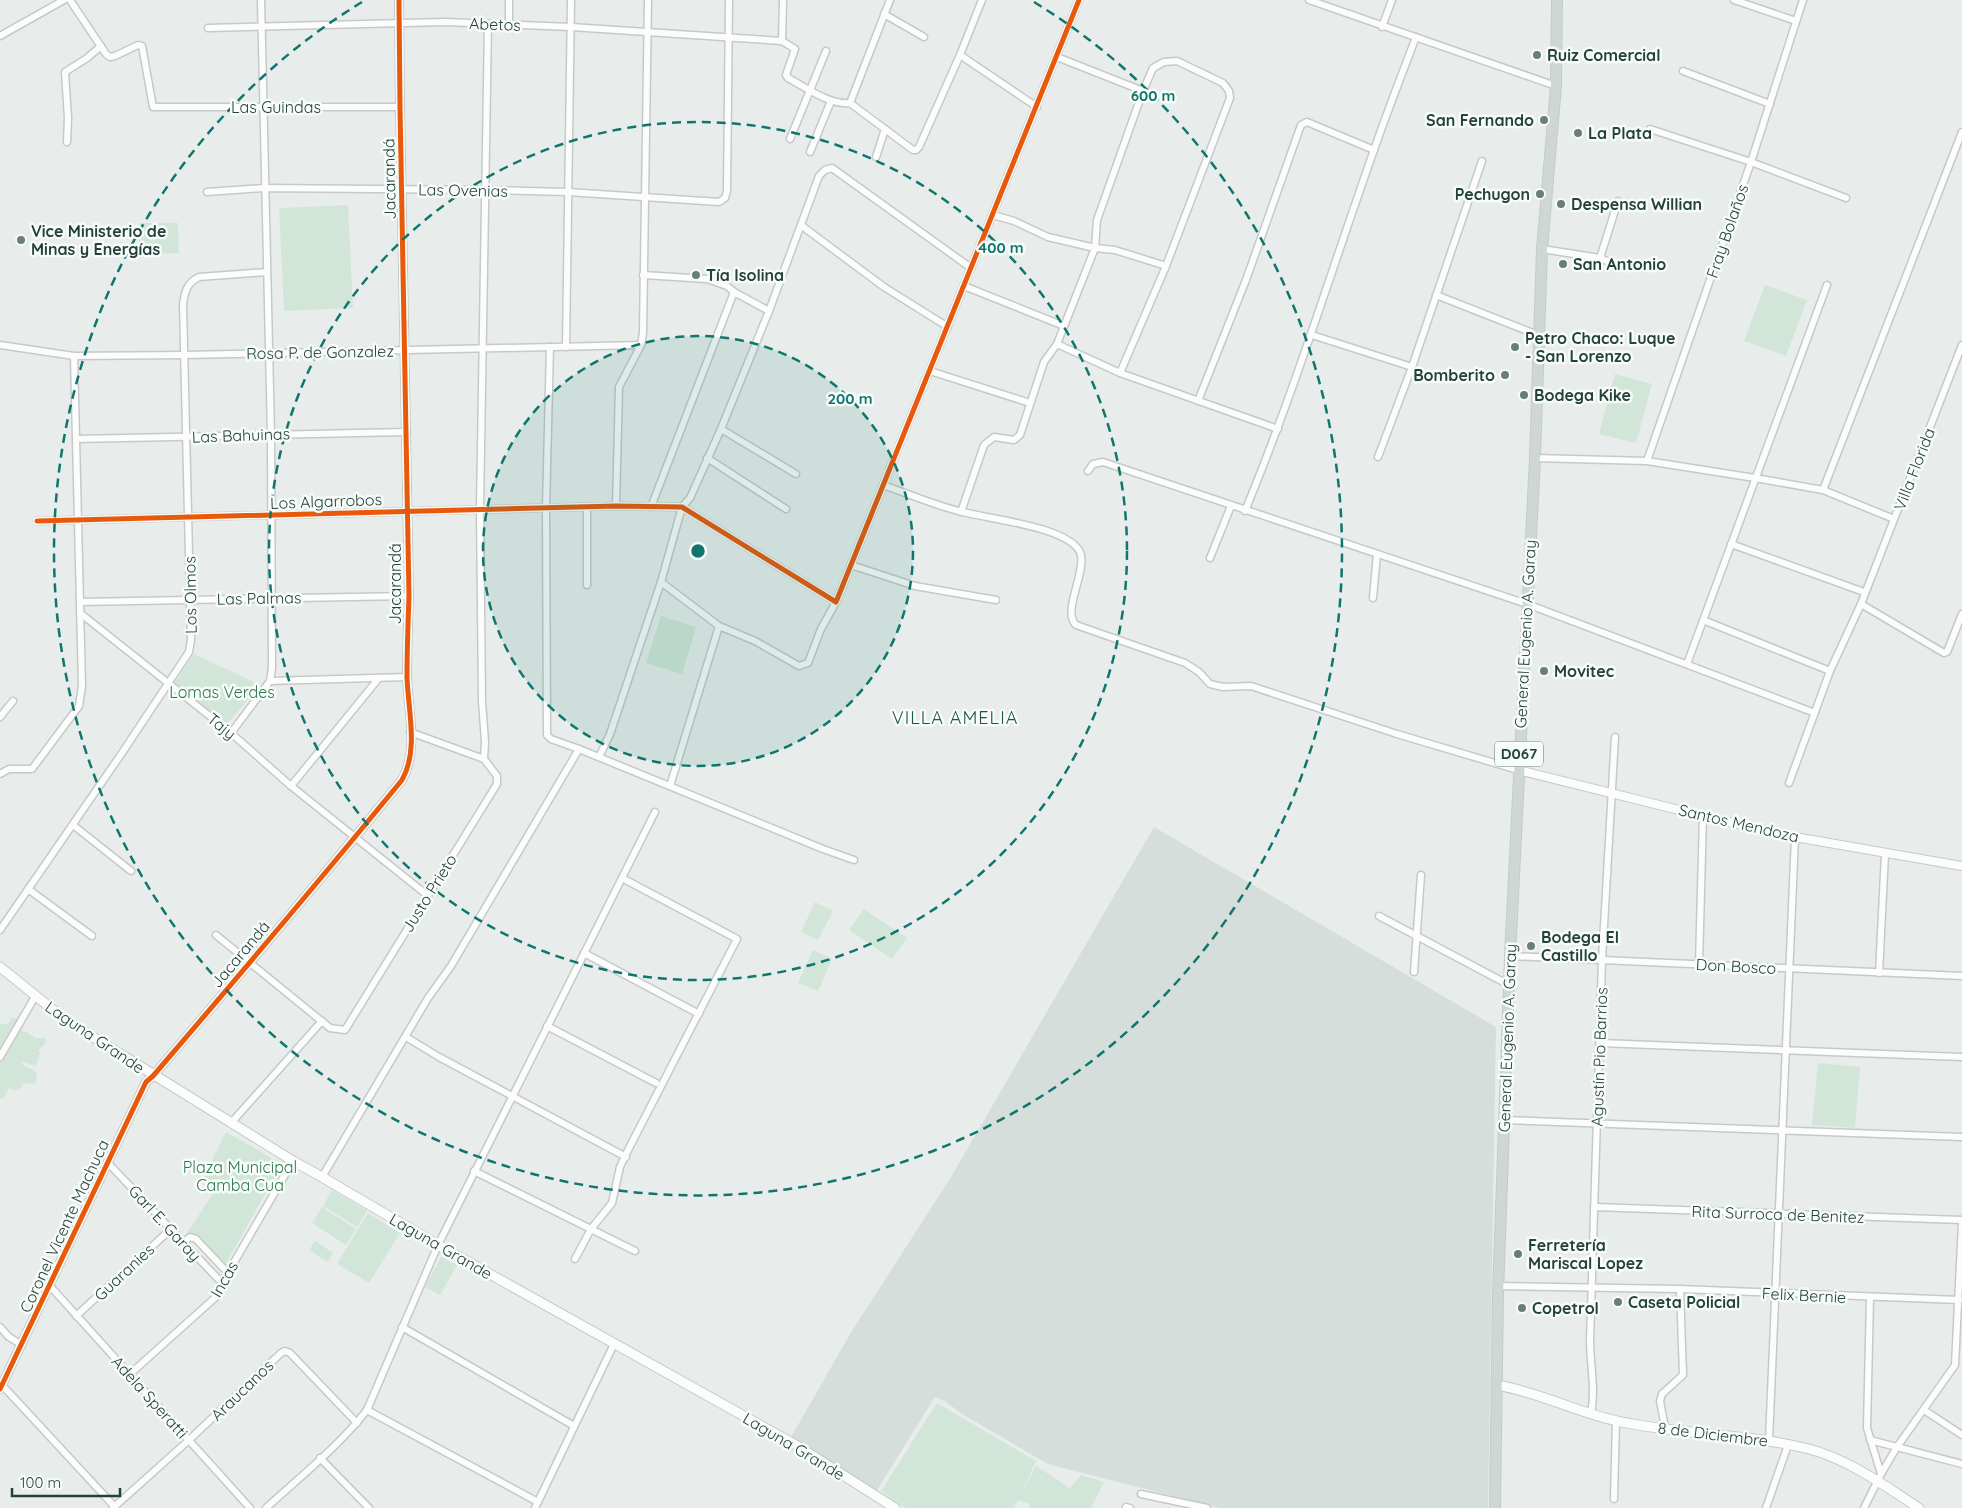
<svg xmlns="http://www.w3.org/2000/svg" width="1962" height="1508" font-family="Quicksand,sans-serif">
<style>
.built{fill:#d6dedb}
.green{fill:#d1e6d8}
.lines{fill:none;stroke-linecap:round;stroke-linejoin:round}
.minor-casing{stroke:#c5cac8;stroke-width:9}
.tertiary-casing{stroke:#c5cac8;stroke-width:10}
.secondary-casing{stroke:#c3cbc8;stroke-width:11}
.primary-casing{stroke:#c3ccc9;stroke-width:12}
.minor{stroke:#fcfcfc;stroke-width:6}
.tertiary{stroke:#fcfcfc;stroke-width:8}
.secondary{stroke:#fcfcfc;stroke-width:9}
.primary{stroke:#cfd7d5;stroke-width:10}
.cycleway-casing{stroke:#f7fbf9;stroke-width:8}
.cycleway{stroke:#e8590c;stroke-width:5}
.ring{fill:none;stroke:#0f766e;stroke-width:2.5;stroke-dasharray:9 6}
.poi-dot{fill:#697e78;stroke:#f7fbf9;stroke-width:2}
.labels{text-anchor:middle;stroke-width:5;stroke-linejoin:round;paint-order:stroke}
.shield{fill:#f7fbf9;stroke:#637a73;stroke-width:1}
.shield-label{font-size:15px;font-weight:bold;fill:#24423a}
.street-label{font-size:16px;fill:#24423a;stroke:#f7fbf9}
.poi-label{font-size:16px;font-weight:bold;fill:#24423a;stroke:#f7fbf9;text-anchor:start}
.park-label{font-size:16px;fill:#2d7a4b;stroke:#f7fbf9}
.neighbourhood-label{font-size:18px;letter-spacing:1px;fill:#1f5548;stroke:#f7fbf9}
.centre{fill:#0f766e;stroke:#f7fbf9;stroke-width:2.5}
.ring-label{font-size:15px;text-anchor:middle;font-weight:bold;fill:#0f766e;stroke:#f7fbf9;stroke-width:5;stroke-linejoin:round;paint-order:stroke}
</style>
<rect width="100%" height="100%" fill="#e8edeb"/>
<path class="built" d="M1154 827 1496 1027 1488 1508H1220L1048 1464 962 1414 945 1401 935 1397 874 1495 790 1439 850 1334 951 1177Z"/>
<g class="green">
<path d="M348 205 353 308 284 311 279 208Z"/>
<path d="M139 223H178L179 253 139 254Z"/>
<path d="M1765 285 1807 300 1786 356 1744 341Z"/>
<path d="M1615 374 1652 384 1636 443 1599 434Z"/>
<path d="M661 616 696 627 682 674 646 663Z"/>
<path d="M194 654 260 685 226 726 174 684Z"/>
<path d="M815 902 833 911 818 940 801 932Z"/>
<path d="M864 909 907 938 892 959 849 930Z"/>
<path d="M813 950 832 959 818 991 798 983Z"/>
<path d="M12 1018H17L23 1022 22 1031 27 1032 35 1038H46L45 1044 38 1050 40 1053 36 1066 22 1062 23 1065C31 1070 41 1070 35 1084L23 1083 21 1088 13 1090 9 1088 3 1099 0 1098V1024H8Z"/>
<path d="M1818 1063 1860 1067 1855 1128 1812 1125Z"/>
<path d="M226 1132 282 1164 224 1267 185 1236 214 1192 201 1182Z"/>
<path d="M332 1190 367 1211 357 1227 323 1206Z"/>
<path d="M322 1207 356 1229 346 1245 312 1223Z"/>
<path d="M368 1213 400 1233 369 1283 337 1264Z"/>
<path d="M315 1241 333 1253 328 1262 309 1250Z"/>
<path d="M441 1257 457 1265 440 1295 425 1287Z"/>
<path d="M937 1403 1036 1461 1021 1494 1036 1466 1070 1488 1081 1475 1104 1482 1091 1508H1029L1030 1504 1018 1500 1014 1508H905L881 1491Z"/>
</g>
<g class="lines">
<defs>
<g id="minor">
<path d="M70 0 106 54 110 57 115 56 138 45 142 46 153 107H400"/>
<path d="M509 0V25"/>
<path d="M1309 0 1556 86"/>
<path d="M1734 0 1796 21"/>
<path d="M884 14 924 37"/>
<path d="M1382 27 1392 0"/>
<path d="M208 28 445 22 571 27 782 41 795 49 786 75 788 78C807 88 829 105 850 103L913 150H916L919 147 960 55 982 0"/>
<path d="M0 36 64 0"/>
<path d="M782 41 783 0"/>
<path d="M960 55 1037 107"/>
<path d="M1057 57 1143 91"/>
<path d="M1683 71 1770 104"/>
<path d="M850 103 890 0"/>
<path d="M1650 129 1751 162 1846 198"/>
<path d="M790 139 826 51"/>
<path d="M67 142 68 118 65 72 87 58 101 46"/>
<path d="M810 152 831 101"/>
<path d="M876 157 885 129"/>
<path d="M207 192 264 188 487 190 568 192 719 202 725 198 727 191 729 0"/>
<path d="M993 215 1014 221 1048 237 1095 248 1115 250 1166 266"/>
<path d="M802 226 884 287 948 327"/>
<path d="M1542 249 1600 258 1612 263"/>
<path d="M1600 258 1618 201"/>
<path d="M643 275 707 279 727 286 734 292 769 311"/>
<path d="M964 286 1064 326"/>
<path d="M1436 295 1538 335"/>
<path d="M1312 335 1412 367"/>
<path d="M1057 344 1120 373 1278 429"/>
<path d="M0 345 74 356 185 355 641 345"/>
<path d="M550 347 546 508 547 735 551 739 579 749 823 849 854 860"/>
<path d="M566 347 571 0"/>
<path d="M930 371 1030 403"/>
<path d="M1198 401 1246 280 1301 125 1307 122 1374 150"/>
<path d="M721 429 796 474"/>
<path d="M76 439 405 432"/>
<path d="M1378 457 1412 367 1482 161"/>
<path d="M707 458 786 509"/>
<path d="M1535 458 1647 461 1755 478 1823 490 1894 519"/>
<path d="M1647 461 1751 162 1803 0"/>
<path d="M1088 471 1093 464 1103 462 1527 604 1815 713"/>
<path d="M883 485C909 494 936 506 963 512 988 519 1074 527 1081 555 1085 575 1062 612 1076 625L1185 663 1199 672 1210 684 1223 687 1251 686 1397 734 1518 770"/>
<path d="M1823 490 1962 132"/>
<path d="M616 506 619 387 641 345 643 333 648 0"/>
<path d="M587 507V585"/>
<path d="M651 507 734 292"/>
<path d="M1245 511C1294 393 1331 271 1374 150 1387 112 1402 74 1416 37"/>
<path d="M961 512 984 445 994 437 1014 440 1020 435 1044 362 1057 344 1095 248 1097 220 1143 91 1153 68 1164 62 1177 61 1223 83 1229 91 1230 98 1166 266 1120 373"/>
<path d="M37 521 616 506 682 507 836 602 1079 0"/>
<path d="M1731 544 1864 592"/>
<path d="M1210 558 1231 506"/>
<path d="M851 565 915 586 996 600"/>
<path d="M661 582 719 626 755 641 799 666 808 663 821 629 836 602"/>
<path d="M1373 598 1377 554"/>
<path d="M80 602 409 596"/>
<path d="M1861 604 1944 653 1947 652 1962 614"/>
<path d="M80 613 231 733 291 786 427 895"/>
<path d="M1703 620 1830 671"/>
<path d="M1687 664 1827 285"/>
<path d="M270 681 407 677"/>
<path d="M0 717 13 701"/>
<path d="M410 732 484 759 485 742 482 701 480 509 488 24"/>
<path d="M231 733 270 681 272 668 271 434 261 0"/>
<path d="M599 757 610 734 661 582 682 507 690 498 721 429 769 311 819 176 825 170 832 168 971 268"/>
<path d="M0 774 9 769H32L79 706 82 686 74 356"/>
<path d="M1789 783 1830 671 1861 604 1962 345"/>
<path d="M291 786 379 678"/>
<path d="M670 786 719 626"/>
<path d="M73 825 131 871"/>
<path d="M28 889 92 936"/>
<path d="M1379 916 1509 985"/>
<path d="M0 930 122 753 189 652 191 640 183 304C185 291 187 283 199 277L267 272"/>
<path d="M216 935 330 1028 345 1030 497 784V776L484 759"/>
<path d="M584 953 699 1014"/>
<path d="M1510 956 1962 976"/>
<path d="M1699 964 1703 816"/>
<path d="M1414 972 1421 875"/>
<path d="M1879 973 1885 854"/>
<path d="M547 1026 656 1083"/>
<path d="M406 1037 439 1057 626 1157"/>
<path d="M1600 1043 1962 1057"/>
<path d="M0 1057 36 995"/>
<path d="M1504 1120 1962 1137"/>
<path d="M231 1123 322 1021"/>
<path d="M108 1163 222 1283"/>
<path d="M474 1171 635 1251"/>
<path d="M322 1177 428 998 451 966 579 749"/>
<path d="M1594 1207 1962 1220"/>
<path d="M184 1242 190 1237 196 1239 228 1273"/>
<path d="M575 1259 591 1229 612 1203 620 1167 626 1154 737 939 622 878"/>
<path d="M50 1286 250 1508"/>
<path d="M1499 1286 1680 1289 1959 1300"/>
<path d="M76 1316 171 1229"/>
<path d="M0 1327 9 1337 22 1345"/>
<path d="M402 1327 574 1426"/>
<path d="M130 1374 217 1296 222 1283 293 1161"/>
<path d="M2 1385 115 1507"/>
<path d="M367 1410 538 1502"/>
<path d="M1924 1410 1962 1435"/>
<path d="M1591 1414C1596 1389 1590 1365 1590 1340L1602 960 1615 737"/>
<path d="M1665 1428 1660 1401 1662 1394 1683 1375 1680 1289"/>
<path d="M1769 1440 1795 837"/>
<path d="M1870 1440 1962 1464"/>
<path d="M320 1458 369 1508"/>
<path d="M1881 1474 1897 1447 1955 1365 1962 1223"/>
<path d="M1141 1494 1207 1508"/>
<path d="M1614 1499 1616 1421"/>
<path d="M1126 1507 1130 1508"/>
<path d="M113 1508 189 1440 281 1353 285 1351 290 1353 357 1423"/>
<path d="M266 1508C300 1477 338 1447 367 1410L438 1245 655 812"/>
<path d="M535 1508 614 1344"/>
<path d="M1766 1508 1788 1445"/>
<path d="M1864 1508 1881 1474 1867 1428 1870 1298"/>
</g>
<g id="tertiary">
<path d="M1518 770 1703 816 1795 837 1962 866"/>
<path d="M0 1389 146 1082 153 1076C237 978 320 880 402 780 419 750 408 710 407 677 407 650 408 623 409 596L400 107 399 0"/>
</g>
<g id="secondary">
<path d="M0 967 67 1021 293 1161 322 1177 438 1245 794 1444 895 1508"/>
<path d="M1497 1385C1538 1392 1576 1412 1617 1421 1680 1435 1746 1433 1809 1449 1848 1459 1885 1486 1919 1508"/>
</g>
<path id="primary" d="M1495 1508 1498 1294 1510 956 1535 458 1542 249 1556 86 1557 0"/>
</defs>
<use href="#minor" class="minor-casing"/>
<use href="#tertiary" class="tertiary-casing"/>
<use href="#secondary" class="secondary-casing"/>
<use href="#primary" class="primary-casing"/>
<use href="#minor" class="minor"/>
<use href="#tertiary" class="tertiary"/>
<use href="#secondary" class="secondary"/>
<use href="#primary" class="primary"/>
<defs>
<g id="cycleway">
<path d="M37 521 616 506 682 507 836 602 1079 0"/>
<path d="M0 1389 146 1082 153 1076C237 978 320 880 402 780 419 750 408 710 407 677 407 650 408 623 409 596L400 107 399 0"/>
</g>
</defs>
<use href="#cycleway" class="cycleway-casing"/>
<use href="#cycleway" class="cycleway"/>
</g>
<circle cx="698" cy="551" r="215" fill="#0f766e" fill-opacity=".12"/>
<g class="ring">
<circle cx="698" cy="551" r="215"/>
<circle cx="698" cy="551" r="429"/>
<path d="M1034 2A644 644 0 1 1 362 2"/>
</g>
<g class="poi-dot">
<circle cx="1537" cy="55" r="5"/>
<circle cx="1544" cy="120" r="5"/>
<circle cx="1578" cy="133" r="5"/>
<circle cx="1540" cy="194" r="5"/>
<circle cx="1561" cy="204" r="5"/>
<circle cx="21" cy="240" r="5"/>
<circle cx="1563" cy="264" r="5"/>
<circle cx="696" cy="275" r="5"/>
<circle cx="1515" cy="347" r="5"/>
<circle cx="1505" cy="375" r="5"/>
<circle cx="1524" cy="395" r="5"/>
<circle cx="1544" cy="671" r="5"/>
<circle cx="1531" cy="946" r="5"/>
<circle cx="1518" cy="1254" r="5"/>
<circle cx="1618" cy="1302" r="5"/>
<circle cx="1522" cy="1308" r="5"/>
</g>
<g class="labels">
<rect class="shield" x="1495" y="741.5" width="48" height="25" rx="4"/>
<g class="shield-label">
<text x="1519" y="759">D067</text>
</g>
<g class="street-label">
<text transform="translate(495 24) rotate(2)" y="6">Abetos</text>
<text x="276" y="113">Las Guindas</text>
<text transform="translate(389 179) rotate(-91)" y="6">Jacarandá</text>
<text transform="translate(463 190) rotate(1)" y="6">Las Ovenias</text>
<text transform="translate(1727 231) rotate(-71)" y="6">Fray Bolaños</text>
<text transform="translate(320 352) rotate(-1)" y="6">Rosa P. de Gonzalez</text>
<text transform="translate(241 435) rotate(-2)" y="6">Las Bahuinas</text>
<text transform="translate(1914 469) rotate(-69)" y="6">Villa Florida</text>
<text transform="translate(326 501) rotate(-2)" y="6">Los Algarrobos</text>
<text transform="translate(395 584) rotate(-90)" y="6">Jacarandá</text>
<text transform="translate(190 595) rotate(-91)" y="6">Los Olmos</text>
<text transform="translate(259 598) rotate(-1)" y="6">Las Palmas</text>
<text transform="translate(1525 634) rotate(-87)" y="6">General Eugenio A. Garay</text>
<text transform="translate(222 726) rotate(39)" y="6">Tajy</text>
<text transform="translate(1739 823) rotate(13)" y="6">Santos Mendoza</text>
<text transform="translate(429 893) rotate(-58)" y="6">Justo Prieto</text>
<text transform="translate(240 954) rotate(-50)" y="6">Jacarandá</text>
<text transform="translate(1736 966) rotate(3)" y="6">Don Bosco</text>
<text transform="translate(95 1037) rotate(34)" y="6">Laguna Grande</text>
<text transform="translate(1507 1038) rotate(-88)" y="6">General Eugenio A. Garay</text>
<text transform="translate(1599 1057) rotate(-88)" y="6">Agustín Pio Barrios</text>
<text transform="translate(1778 1214) rotate(2)" y="6">Rita Surroca de Benitez</text>
<text transform="translate(165 1223) rotate(47)" y="6">Garl E. Garay</text>
<text transform="translate(64 1226) rotate(-65)" y="6">Coronel Vicente Machuca</text>
<text transform="translate(441 1246) rotate(30)" y="6">Laguna Grande</text>
<text transform="translate(124 1272) rotate(-43)" y="6">Guaranies</text>
<text transform="translate(224 1279) rotate(-60)" y="6">Incas</text>
<text transform="translate(1804 1295) rotate(3)" y="6">Felix Bernie</text>
<text transform="translate(242 1390) rotate(-44)" y="6">Araucanos</text>
<text transform="translate(150 1397) rotate(48)" y="6">Adela Speratti</text>
<text transform="translate(1713 1434) rotate(7)" y="6">8 de Diciembre</text>
<text transform="translate(794 1446) rotate(31)" y="6">Laguna Grande</text>
</g>
<g class="poi-label">
<text x="1547" y="61">Ruiz Comercial</text>
<text x="1534" y="126" text-anchor="end">San Fernando</text>
<text x="1588" y="139">La Plata</text>
<text x="1530" y="200" text-anchor="end">Pechugon</text>
<text x="1571" y="210">Despensa Willian</text>
<text x="31" y="237">Vice Ministerio de<tspan x="31" dy="18">Minas y Energías</tspan></text>
<text x="1573" y="270">San Antonio</text>
<text x="706" y="281">Tía Isolina</text>
<text x="1525" y="344">Petro Chaco: Luque<tspan x="1525" dy="18">- San Lorenzo</tspan></text>
<text x="1495" y="381" text-anchor="end">Bomberito</text>
<text x="1534" y="401">Bodega Kike</text>
<text x="1554" y="677">Movitec</text>
<text x="1541" y="943">Bodega El<tspan x="1541" dy="18">Castillo</tspan></text>
<text x="1528" y="1251">Ferretería<tspan x="1528" dy="18">Mariscal Lopez</tspan></text>
<text x="1628" y="1308">Caseta Policial</text>
<text x="1532" y="1314">Copetrol</text>
</g>
<g class="park-label">
<text x="222" y="698">Lomas Verdes</text>
<text x="240" y="1173">Plaza Municipal<tspan x="240" dy="18">Camba Cua</tspan></text>
</g>
<g class="neighbourhood-label">
<text x="955" y="724">VILLA AMELIA</text>
</g>
</g>
<circle cx="698" cy="551" r="8" class="centre"/>
<g class="ring-label">
<text x="1153" y="101">600 m</text>
<text x="1001" y="253">400 m</text>
<text x="850" y="404">200 m</text>
</g>
<path d="M12 1488v8h108v-8" fill="none" stroke="#24423a" stroke-width="2.5"/>
<text x="20" y="1488" font-size="15" fill="#24423a" stroke="#f7fbf9" stroke-width="4" paint-order="stroke">100 m</text>
</svg>
